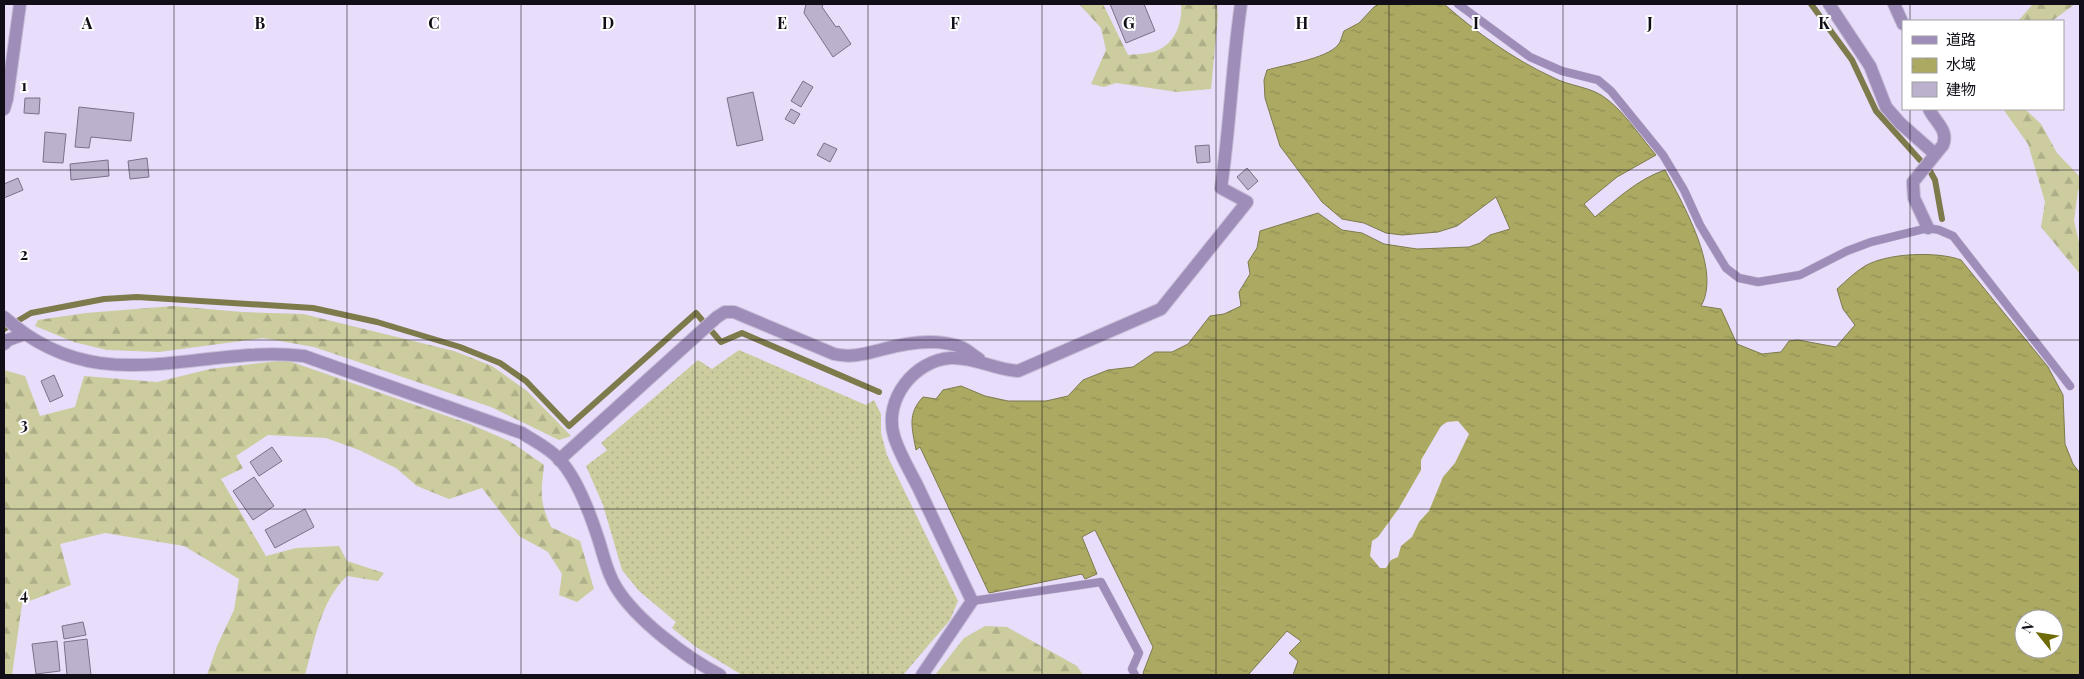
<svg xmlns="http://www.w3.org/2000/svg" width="2084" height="679" font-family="'Playfair Display','Noto Sans JP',serif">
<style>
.grass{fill:url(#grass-dots)}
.forest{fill:url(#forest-firs)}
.water{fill:url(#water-ripples);stroke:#7d7a4c;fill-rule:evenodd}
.pier{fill:#e8ddfa}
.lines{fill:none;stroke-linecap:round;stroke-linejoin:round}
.stream{stroke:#7d7a4c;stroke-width:6}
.building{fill:#bbb1cc;stroke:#7a708a}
.lane-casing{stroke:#c6bcd6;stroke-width:9}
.street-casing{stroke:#c6bcd6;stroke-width:14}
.lane{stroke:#9e8cb9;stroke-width:8}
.street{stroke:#9e8cb9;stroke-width:12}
.grid{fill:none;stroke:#120e18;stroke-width:1;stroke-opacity:0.55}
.grid-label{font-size:16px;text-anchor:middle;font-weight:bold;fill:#120e18;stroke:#fff;stroke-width:4;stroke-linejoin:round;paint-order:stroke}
</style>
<defs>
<pattern id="grass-dots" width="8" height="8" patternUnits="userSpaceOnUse" patternTransform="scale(1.25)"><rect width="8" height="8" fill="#cccc9f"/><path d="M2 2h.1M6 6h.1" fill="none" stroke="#aeae88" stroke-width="1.8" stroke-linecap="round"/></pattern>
<pattern id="forest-firs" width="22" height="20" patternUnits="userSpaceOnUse" patternTransform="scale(1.25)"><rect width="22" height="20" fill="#cccc9f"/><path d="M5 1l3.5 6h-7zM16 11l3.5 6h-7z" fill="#aeae88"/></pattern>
<pattern id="water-ripples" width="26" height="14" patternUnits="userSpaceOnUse" patternTransform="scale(1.25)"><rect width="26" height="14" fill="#aba962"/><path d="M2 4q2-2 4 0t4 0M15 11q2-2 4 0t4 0" fill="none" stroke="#929054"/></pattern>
</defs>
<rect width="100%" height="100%" fill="#e8ddfa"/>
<path class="grass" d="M739 350 866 405 874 400 881 414V433L887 455 958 601 950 620 903 675H742L696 647 672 628 676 622 639 591 622 570 603 505 586 466 607 450 601 443 698 360 712 369Z"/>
<g class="forest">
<path d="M1079 4H1103L1128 55C1136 54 1145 54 1153 52 1174 46 1183 24 1181 4H1217L1218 16 1211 89 1177 92 1116 83 1104 87 1091 84 1106 50 1101 28Z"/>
<path d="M2033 4H2075L2052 21H2018Z"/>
<path d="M2003 109H2025L2041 124 2057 153 2080 177V187L2078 191 2074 221 2080 247V274L2041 227 2045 202 2028 144Z"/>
<path d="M173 306 242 312 303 314 454 351 492 366 527 391 571 436 559 440 491 407 314 347 263 338 159 352 107 350 74 342 35 326 38 320 86 313Z"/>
<path d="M286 360 470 424 511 442 544 465C541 494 539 500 551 527L580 541 594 589 577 602 559 595 562 574 548 552 519 536 482 488 449 499 417 486 396 468 359 450 326 438 268 435 236 456 243 468 221 479 266 556 296 548 339 546 347 561 384 573 378 581 347 576C320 602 315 640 305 675H207L217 646 234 610 239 579 184 546 105 533 60 544 71 585 22 604 12 675H4V370L25 376 40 416 75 407 84 376 157 382 210 369Z"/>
<path d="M985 626 1007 627 1077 666 1083 675H935L964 638Z"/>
</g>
<path class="water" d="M1379 4H1444C1476 32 1513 59 1552 77 1570 87 1592 86 1608 100 1625 113 1642 139 1656 155L1617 177 1584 204 1595 217C1617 199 1638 179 1665 170 1682 203 1722 270 1701 306L1721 309 1737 344 1762 354 1781 352 1789 341 1798 340 1836 347 1855 325 1843 309 1837 289C1846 281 1855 272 1865 266 1887 253 1937 251 1961 260L2048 367 2063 395 2065 444 2073 464 2080 473V675H1293L1298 661 1289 653 1301 641 1287 631 1248 675H1145L1143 673 1153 647 1095 530 1082 537 1097 574 1085 579 1082 574 989 593 920 447 916 450C912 428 907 414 923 397L936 399 943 390 961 386 985 396 1008 401H1046L1068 396 1083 380 1108 370 1133 367 1155 352H1172L1188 344 1210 316 1224 314 1241 306 1239 292 1250 274 1248 262 1257 248 1260 231 1318 213 1342 230 1362 233 1384 244 1417 249 1469 247 1480 243 1490 235 1510 229 1496 197 1457 226 1438 232 1402 235 1386 233 1364 223 1342 219 1322 202 1280 146 1265 98 1264 80 1267 70C1284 65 1326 59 1338 45 1341 42 1342 35 1344 31L1359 23 1374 7ZM2024 619H2054V649H2024Z"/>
<path class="pier" d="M1458 421 1469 434 1455 463 1443 477 1429 511 1419 522 1412 537 1401 546 1398 557 1391 560 1386 568H1380L1370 556 1372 541 1378 537 1399 508 1421 470V460L1441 426 1447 422Z"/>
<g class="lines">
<g class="stream">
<path d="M1811 4 1852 60 1876 111 1920 160"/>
<path d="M1930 171 1935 180 1942 219"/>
<path d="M4 329 31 313 104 299 137 297 313 308 377 322 460 347 500 363 526 381 569 426 696 313 721 342 742 333 879 392"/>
</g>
</g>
<g class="building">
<path d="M806 4H823L822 7 836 27 839 26 851 44 833 57 804 13Z"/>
<path d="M1110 4H1144L1155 31 1126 43Z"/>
<path d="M803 81 813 87 801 107 791 101Z"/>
<path d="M753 92 763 140 737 146 727 98Z"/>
<path d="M25 98H40L39 114 24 113Z"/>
<path d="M79 107 134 113 131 141 91 137 89 148 75 147Z"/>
<path d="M791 109 800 114 794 124 785 119Z"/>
<path d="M45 132 66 134 63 163 43 162Z"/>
<path d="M824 143 837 149 830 162 817 155Z"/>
<path d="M1209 145 1210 162 1197 163 1195 146Z"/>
<path d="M147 158 149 177 130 179 128 161Z"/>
<path d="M108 160 109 176 71 180 70 164Z"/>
<path d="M1247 168 1258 181 1248 190 1237 177Z"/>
<path d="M18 178 23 190 4 198V184Z"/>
<path d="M54 375 63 396 50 402 41 381Z"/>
<path d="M272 447 282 461 259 476 250 462Z"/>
<path d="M254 477 274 506 253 520 233 491Z"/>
<path d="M305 509 314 527 275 548 265 530Z"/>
<path d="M83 622 86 635 64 639 62 626Z"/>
<path d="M87 639 91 675H67L64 642Z"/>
<path d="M57 641 60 671 36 674 32 644Z"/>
</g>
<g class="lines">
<defs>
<g id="lane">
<path d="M1458 4 1530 57 1562 71 1598 80 1611 91 1663 155 1684 190 1700 225 1726 268 1739 278 1758 282 1800 275 1847 251 1871 242 1928 228 1939 230 1953 236 2070 386"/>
<path d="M972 601 1101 582 1139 653 1132 669 1135 675"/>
</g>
<g id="street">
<path d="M1829 4 1870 66 1886 107 1900 123 1935 154"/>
<path d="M1894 4 1903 24"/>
<path d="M4 109 7 99 20 4"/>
<path d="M1928 228 1914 198 1913 182 1943 145C1949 130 1935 122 1929 109"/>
<path d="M4 317C100 404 196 344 304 356L522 433C534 441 549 448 559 459 577 478 591 516 599 541 604 557 607 573 616 587 636 620 687 658 720 675"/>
<path d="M4 344 8 340 25 334"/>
<path d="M559 460 717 317 725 312H734L834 354C851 358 864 354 880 350 905 343 938 337 963 348 969 351 974 356 979 359"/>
<path d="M922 675 972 601C954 563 936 525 918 487 910 471 899 453 894 436 883 399 915 360 951 358 975 357 995 370 1018 371L1161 309 1247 202 1221 188C1230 127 1232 65 1241 4"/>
</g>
</defs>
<use href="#lane" class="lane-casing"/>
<use href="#street" class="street-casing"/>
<use href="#lane" class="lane"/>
<use href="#street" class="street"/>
</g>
<path class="grid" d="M174 4V675M347 4V675M521 4V675M695 4V675M868 4V675M1042 4V675M1216 4V675M1389 4V675M1563 4V675M1737 4V675M1910 4V21M1910 109V675M4 170H2080M4 340H2080M4 509H2080"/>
<g class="grid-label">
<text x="87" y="29">A</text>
<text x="260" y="29">B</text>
<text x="434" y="29">C</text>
<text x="608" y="29">D</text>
<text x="782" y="29">E</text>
<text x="955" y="29">F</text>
<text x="1129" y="29">G</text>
<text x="1302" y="29">H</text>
<text x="1476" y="29">I</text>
<text x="1650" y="29">J</text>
<text x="1824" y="29">K</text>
<text x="24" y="91">1</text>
<text x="24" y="260">2</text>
<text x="24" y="430">3</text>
<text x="24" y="600">4</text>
</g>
<rect width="2084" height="679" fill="none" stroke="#120e18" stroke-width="10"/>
<rect x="1902" y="20" width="162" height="90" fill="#ffffff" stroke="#a09fa3"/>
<rect x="1912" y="36" width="25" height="8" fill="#9e8cb9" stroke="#a09fa3"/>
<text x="1946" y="45" font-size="15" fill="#120e18">道路</text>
<rect x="1912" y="58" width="25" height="15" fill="url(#water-ripples)" stroke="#a09fa3"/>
<text x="1946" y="70" font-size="15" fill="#120e18">水域</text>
<rect x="1912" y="82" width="25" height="15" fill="#bbb1cc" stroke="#a09fa3"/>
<text x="1946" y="95" font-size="15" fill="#120e18">建物</text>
<g transform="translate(2039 634) rotate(300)"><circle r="24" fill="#ffffff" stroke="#a09fa3"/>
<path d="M0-4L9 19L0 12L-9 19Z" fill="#6e6a06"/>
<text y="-8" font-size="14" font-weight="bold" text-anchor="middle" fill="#120e18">N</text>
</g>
</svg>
